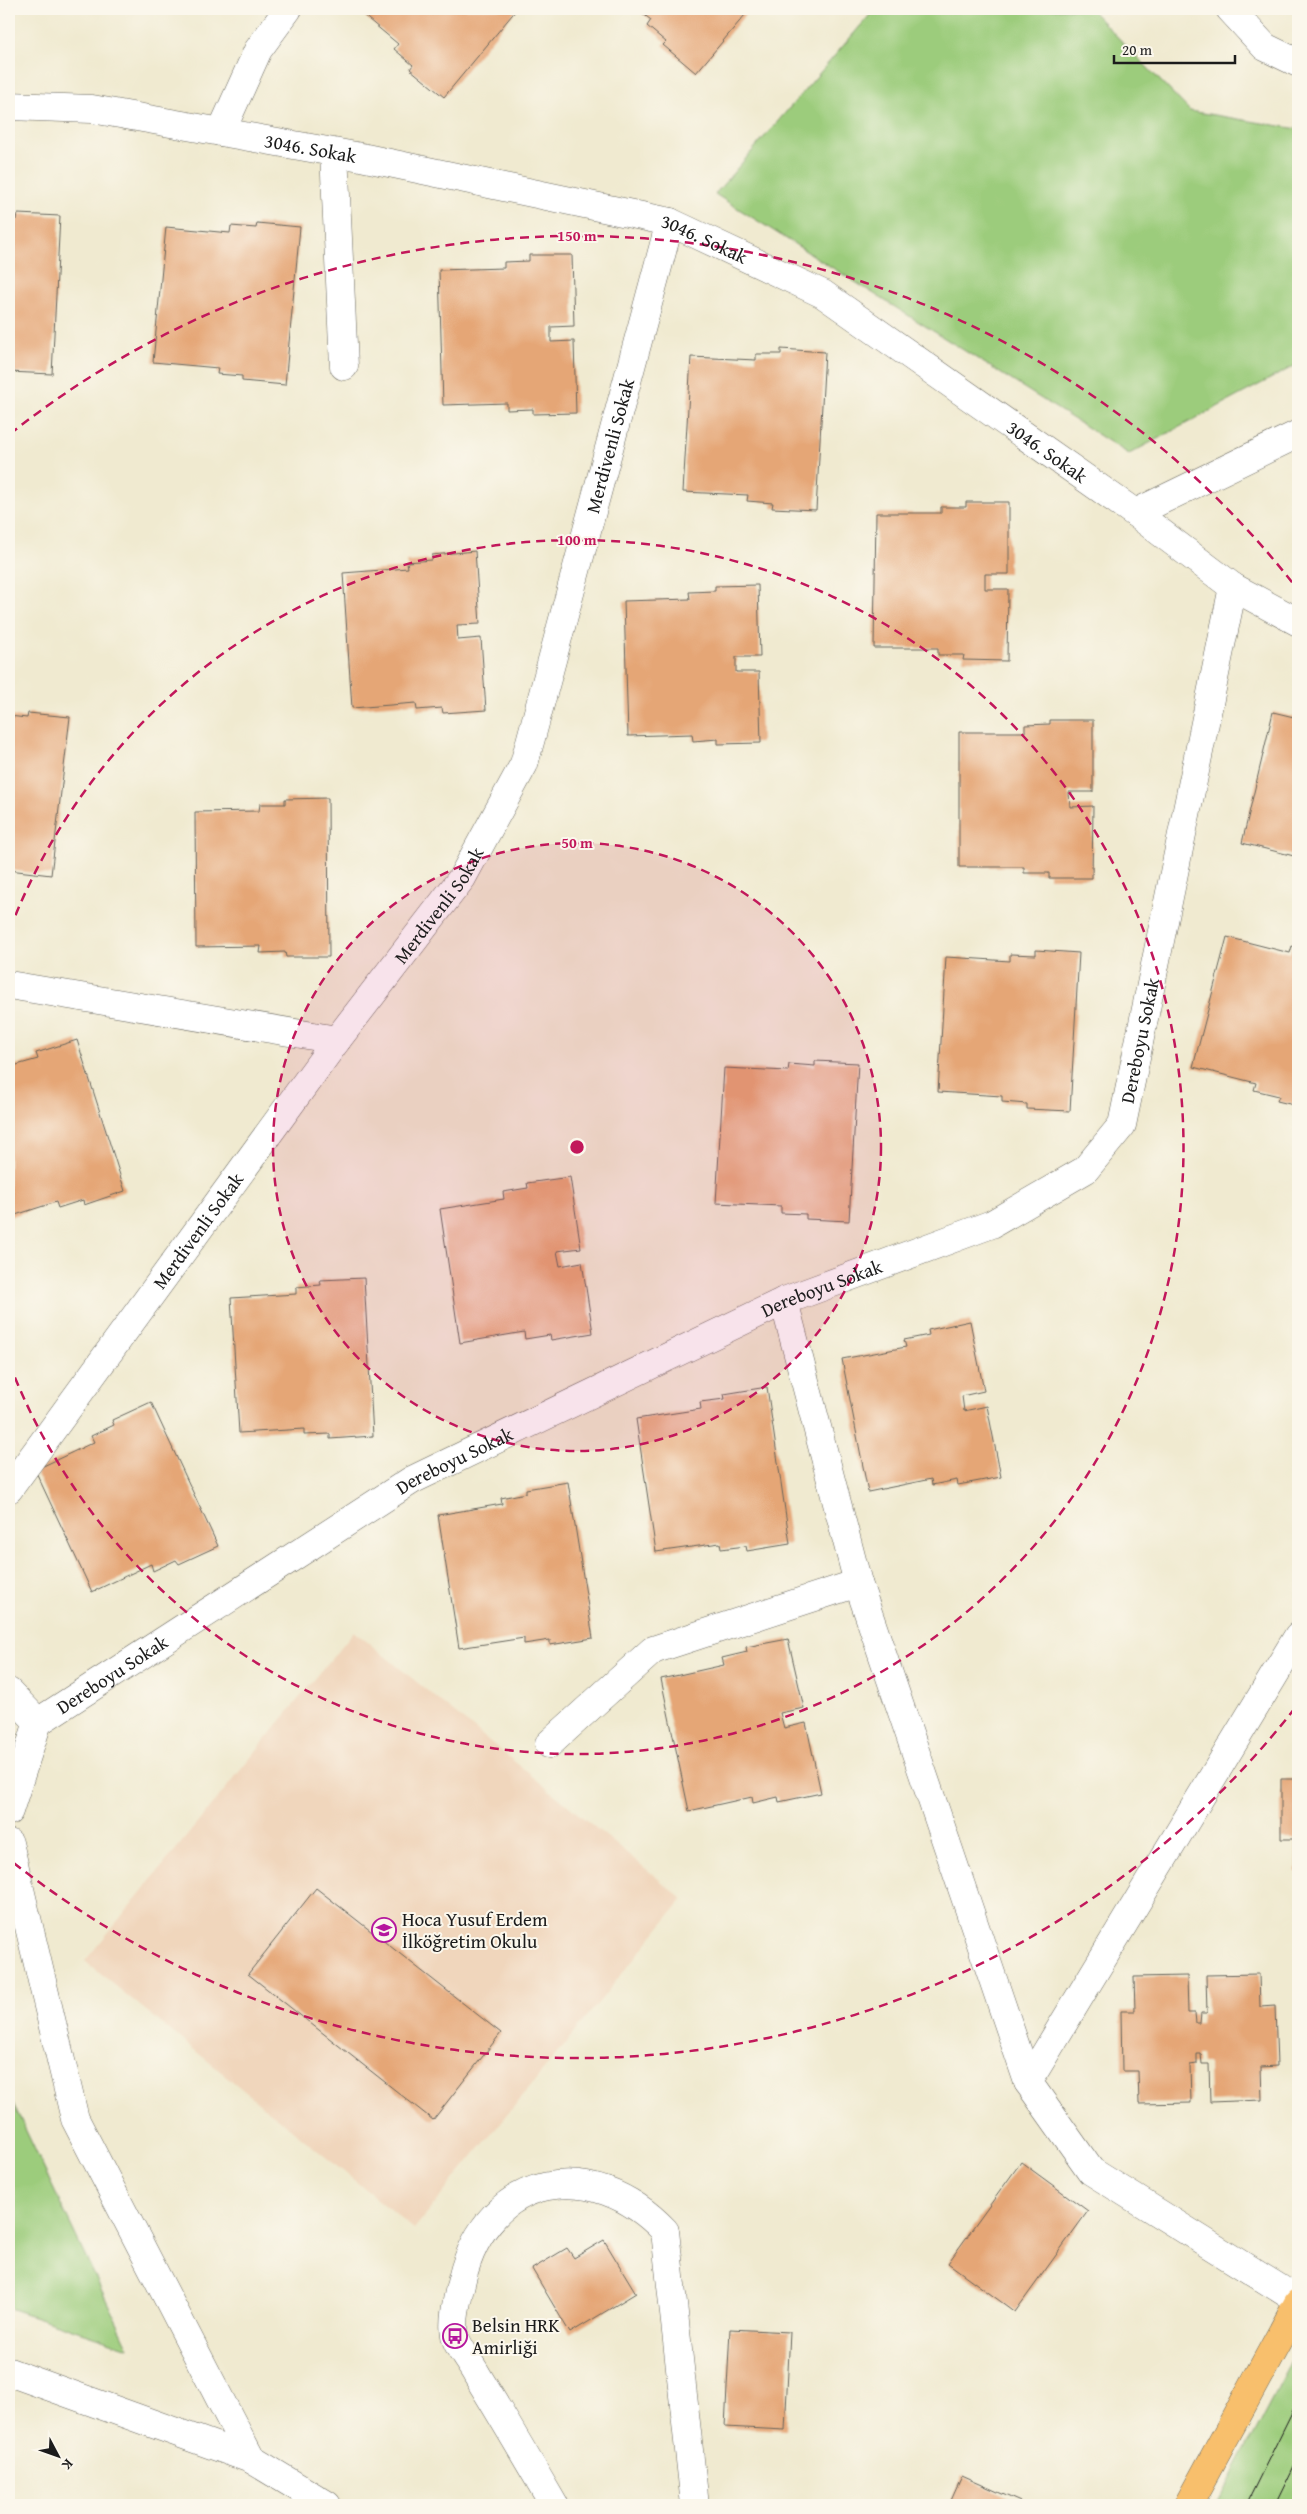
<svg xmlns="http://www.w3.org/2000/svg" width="1307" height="2514" font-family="'Gentium Book Plus',serif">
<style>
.built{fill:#f0d6bc}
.green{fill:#9ccc7b;stroke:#5c744c}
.building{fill:#e5a676}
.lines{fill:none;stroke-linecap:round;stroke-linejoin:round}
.minor-casing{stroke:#66645b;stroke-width:29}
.major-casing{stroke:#66645b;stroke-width:29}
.minor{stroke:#fff;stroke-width:28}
.major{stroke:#f8bf6c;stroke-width:28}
.tram{stroke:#1c1c1c;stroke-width:1}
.ring{fill:none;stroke:#c2185b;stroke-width:2.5;stroke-dasharray:9 6}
.labels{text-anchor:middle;stroke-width:4;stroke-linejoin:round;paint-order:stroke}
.street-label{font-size:19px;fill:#1c1c1c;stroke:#fbf7ec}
.poi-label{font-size:19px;fill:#1c1c1c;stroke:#fbf7ec;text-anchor:start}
.centre{fill:#c2185b;stroke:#fbf7ec;stroke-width:2.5}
.ring-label{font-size:15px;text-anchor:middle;font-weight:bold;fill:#c2185b;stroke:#fbf7ec;stroke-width:4;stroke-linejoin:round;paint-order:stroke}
</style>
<rect width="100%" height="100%" fill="#fbf7ec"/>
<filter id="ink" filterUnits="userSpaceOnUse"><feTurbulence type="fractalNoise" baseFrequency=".02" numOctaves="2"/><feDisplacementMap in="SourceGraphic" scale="10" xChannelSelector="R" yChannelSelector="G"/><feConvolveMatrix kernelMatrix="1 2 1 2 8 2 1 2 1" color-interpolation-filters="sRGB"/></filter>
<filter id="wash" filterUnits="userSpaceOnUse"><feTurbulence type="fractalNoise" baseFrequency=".0096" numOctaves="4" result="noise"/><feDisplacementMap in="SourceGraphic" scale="20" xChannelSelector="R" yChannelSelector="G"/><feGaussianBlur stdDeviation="1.12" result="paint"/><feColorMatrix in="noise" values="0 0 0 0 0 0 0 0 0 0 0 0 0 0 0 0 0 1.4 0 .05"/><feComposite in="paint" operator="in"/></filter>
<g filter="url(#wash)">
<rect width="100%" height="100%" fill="#f0ead0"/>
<path class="built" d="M354 1631 683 1899 414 2229 85 1961Z"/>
<g class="green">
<path d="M875 9H1090L1190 111 1298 129V364L1129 454 715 194Z"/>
<path d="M9 2095 129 2348 9 2308Z"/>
<path d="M1298 2348V2496L1294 2505H1216Z"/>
</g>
<g id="blocks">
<g class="building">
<path d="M356 9H517L444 97 410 69 413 65 394 49 398 44Z"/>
<path d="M637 9H750L696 73 663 45 666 42 647 26 651 20Z"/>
<path d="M18 214 60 216 52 374 9 372V219H17Z"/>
<path d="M257 223 300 227 285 385 242 381V376L217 374 218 368 153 362 166 227 230 233 231 226 256 228Z"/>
<path d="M529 255H572L574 326 551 327V342L574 341 576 413 533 414V409L507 410V403L443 405 439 270 504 268V262L529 261Z"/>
<path d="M781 349 825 352 816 510 772 508 773 503 747 501 748 495 683 492 691 357 756 360V354H781Z"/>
<path d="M966 502H1009V574H985V589H1008L1007 661 963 660 964 655H938V648H874L876 513H941V507H966Z"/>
<path d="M475 551 480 624 457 625 458 640 481 638 486 710 443 713 442 708 417 710 416 703 352 708 343 573 408 568 407 562 432 560V555Z"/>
<path d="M758 585 760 657H736V672H759L761 743 718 744V739L693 741 692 734 628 736 624 601 690 599 689 592 715 591V586Z"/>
<path d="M1273 712 1298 718V857L1242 843Z"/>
<path d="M28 713 70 717 51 875 9 870V716L27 718Z"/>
<path d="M1050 720H1093V792H1069L1070 807 1093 806 1092 878H1049V873H1024V867H959V732H1025V725L1050 724Z"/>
<path d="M328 798 329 957H286L285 952 260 953 261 946 196 947 195 812 259 811 260 804H285V799Z"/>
<path d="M1227 937 1290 953 1292 946 1298 948V1106L1277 1101 1279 1096 1254 1090 1256 1083 1193 1067Z"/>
<path d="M1036 950 1079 953 1070 1111 1027 1109V1104L1002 1102V1096L938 1092 946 957 1010 961V954L1036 955Z"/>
<path d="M77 1040 125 1191 84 1205 83 1200 58 1208 56 1202 9 1217V1075L15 1073 13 1066 38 1059 36 1053Z"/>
<path d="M815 1061 858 1063 849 1221 806 1219V1214L781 1213V1206L716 1203 724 1068 788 1071 789 1064 815 1066Z"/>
<path d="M570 1177 581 1248 557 1251 560 1266 582 1262 593 1333 551 1340 550 1335 525 1339 524 1332 460 1343 440 1209 504 1199 503 1192 528 1188 527 1183Z"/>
<path d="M364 1278 373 1436 330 1439V1434L304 1435V1429L239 1433 231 1298 296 1294V1287L321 1285 320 1280Z"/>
<path d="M970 1321 984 1391 962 1396 964 1411 987 1406 1001 1477 958 1485 957 1480 932 1485 931 1479 868 1492 842 1359 906 1347 904 1340 929 1335 928 1330Z"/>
<path d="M767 1387 790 1544 747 1551 746 1546 721 1549 720 1543 656 1552 636 1419 701 1409 700 1402 725 1399 724 1394Z"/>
<path d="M151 1402 218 1546 179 1564 176 1560 153 1571 151 1564 92 1592 35 1470 94 1442 91 1436 114 1425 112 1420Z"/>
<path d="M568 1482 593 1638 550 1645V1640L524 1644V1638L459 1648 438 1515 502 1504 501 1498 526 1493V1489Z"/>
<path d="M788 1639 804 1708 780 1713 784 1728 806 1723 821 1793 779 1802 778 1797 753 1803 752 1797 689 1811 661 1679 724 1665 722 1658 747 1652 746 1647Z"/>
<path d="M1296 1745H1298V1872H1296V1839H1281V1779H1295Z"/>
<path d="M316 1888 501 2033 433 2120 248 1974Z"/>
<path d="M1259 1974 1260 2007 1275 2006 1277 2066 1261 2067 1262 2100 1210 2102 1209 2064H1202L1201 2054H1197V2064L1190 2065 1191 2103 1139 2104 1138 2071H1122L1121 2011H1135L1134 1977 1187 1976 1188 2013H1195L1196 2023H1200L1201 2013H1207L1206 1975Z"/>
<path d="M1021 2162 1088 2211 1015 2312 948 2263Z"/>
<path d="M604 2240 636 2293 570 2333 532 2269 567 2248 574 2258Z"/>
<path d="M730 2329 790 2332 785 2430 725 2427Z"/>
<path d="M962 2476 1027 2505H949Z"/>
</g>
</g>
</g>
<g filter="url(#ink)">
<use href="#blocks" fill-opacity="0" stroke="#66645b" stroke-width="1"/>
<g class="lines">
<defs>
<g id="minor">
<path d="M1230 9 1265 47 1298 63"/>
<path id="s1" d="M9 106 92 109 361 157 670 222 823 294 1135 513 1233 587 1298 622"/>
<path d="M221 132 258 50 288 9"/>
<path d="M334 153 344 366"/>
<path d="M1135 513 1298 434"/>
<path d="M9 985 337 1040"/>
<path d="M784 1301 858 1583 1028 2082 1091 2171 1298 2300"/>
<path id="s2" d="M9 1489 337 1040 462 878 524 764 670 222"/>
<path d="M9 1692 38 1722 9 1811"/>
<path id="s3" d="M38 1722 412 1480 784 1301 992 1224 1085 1170 1122 1125 1233 587"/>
<path d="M549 1744 653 1650 858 1583"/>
<path d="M9 1843 75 2119 251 2459"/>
<path d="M1028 2082 1298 1636"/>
<path d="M9 2372 251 2459 327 2505"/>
<path d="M554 2505C529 2462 503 2418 477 2375 472 2365 456 2345 455 2335 452 2318 458 2296 462 2279 488 2172 593 2155 665 2231L695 2505"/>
</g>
<path id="major" d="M1188 2505 1298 2303"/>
</defs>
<use href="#minor" class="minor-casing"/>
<use href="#major" class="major-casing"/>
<use href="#minor" class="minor"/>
<use href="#major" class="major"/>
<g class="tram">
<path d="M1246 2505 1298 2400"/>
<path d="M1275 2505 1298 2458"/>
</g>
</g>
</g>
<circle cx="577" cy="1147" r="304" fill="#c2185b" fill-opacity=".12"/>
<g class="ring">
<circle cx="577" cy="1147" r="304"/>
<path d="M10 929A607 607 0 1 1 10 1365"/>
<path d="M1295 1708A911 911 0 0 1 10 1860M10 434A911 911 0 0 1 1295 586"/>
</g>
<defs>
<symbol id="school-ring" viewBox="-11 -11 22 22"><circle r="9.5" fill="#fbf7ec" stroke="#b5179e" stroke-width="1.5"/><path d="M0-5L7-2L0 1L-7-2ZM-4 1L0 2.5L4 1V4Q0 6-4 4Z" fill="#b5179e"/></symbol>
<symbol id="bus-ring" viewBox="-11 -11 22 22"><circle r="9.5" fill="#fbf7ec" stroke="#b5179e" stroke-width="1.5"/><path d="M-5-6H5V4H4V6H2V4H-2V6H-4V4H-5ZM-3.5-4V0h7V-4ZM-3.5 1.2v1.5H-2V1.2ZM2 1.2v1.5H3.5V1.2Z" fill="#b5179e"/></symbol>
</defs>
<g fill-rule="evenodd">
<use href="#school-ring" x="370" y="1916" width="28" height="28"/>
<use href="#bus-ring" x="441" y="2322" width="28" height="28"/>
</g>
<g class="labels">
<g class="street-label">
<text dy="7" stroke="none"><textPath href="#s1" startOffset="305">3046. Sokak</textPath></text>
<text dy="7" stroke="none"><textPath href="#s1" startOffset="710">3046. Sokak</textPath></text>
<text dy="7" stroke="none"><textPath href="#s2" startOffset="1220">Merdivenli Sokak</textPath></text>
<text dy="7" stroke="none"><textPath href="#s1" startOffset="1115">3046. Sokak</textPath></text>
<text dy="7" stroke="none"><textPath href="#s2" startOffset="725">Merdivenli Sokak</textPath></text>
<text dy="7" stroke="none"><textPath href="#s3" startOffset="1332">Dereboyu Sokak</textPath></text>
<text dy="7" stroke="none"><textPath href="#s2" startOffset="320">Merdivenli Sokak</textPath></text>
<text dy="7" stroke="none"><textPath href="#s3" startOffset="898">Dereboyu Sokak</textPath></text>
<text dy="7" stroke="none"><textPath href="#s3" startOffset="492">Dereboyu Sokak</textPath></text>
<text dy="7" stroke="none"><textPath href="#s3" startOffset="88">Dereboyu Sokak</textPath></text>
</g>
<g class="poi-label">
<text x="402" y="1926">Hoca Yusuf Erdem<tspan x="402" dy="22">İlköğretim Okulu</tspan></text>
<text x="472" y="2332">Belsin HRK<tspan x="472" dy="22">Amirliği</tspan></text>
</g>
</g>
<circle cx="577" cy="1147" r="8" class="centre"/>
<g class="ring-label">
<text x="577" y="241">150 m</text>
<text x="577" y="545">100 m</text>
<text x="577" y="848">50 m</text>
</g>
<rect width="1307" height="2514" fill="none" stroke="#fbf7ec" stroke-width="30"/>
<g transform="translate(58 2456) rotate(131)" stroke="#fbf7ec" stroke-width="4" paint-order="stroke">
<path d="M0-4L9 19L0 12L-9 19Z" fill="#1c1c1c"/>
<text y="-8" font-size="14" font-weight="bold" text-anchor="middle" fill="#1c1c1c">K</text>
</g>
<path d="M1114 55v8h121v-8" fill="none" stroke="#1c1c1c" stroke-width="2.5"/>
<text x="1122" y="55" font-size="15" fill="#1c1c1c" stroke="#fbf7ec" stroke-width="4" paint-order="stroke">20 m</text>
</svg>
